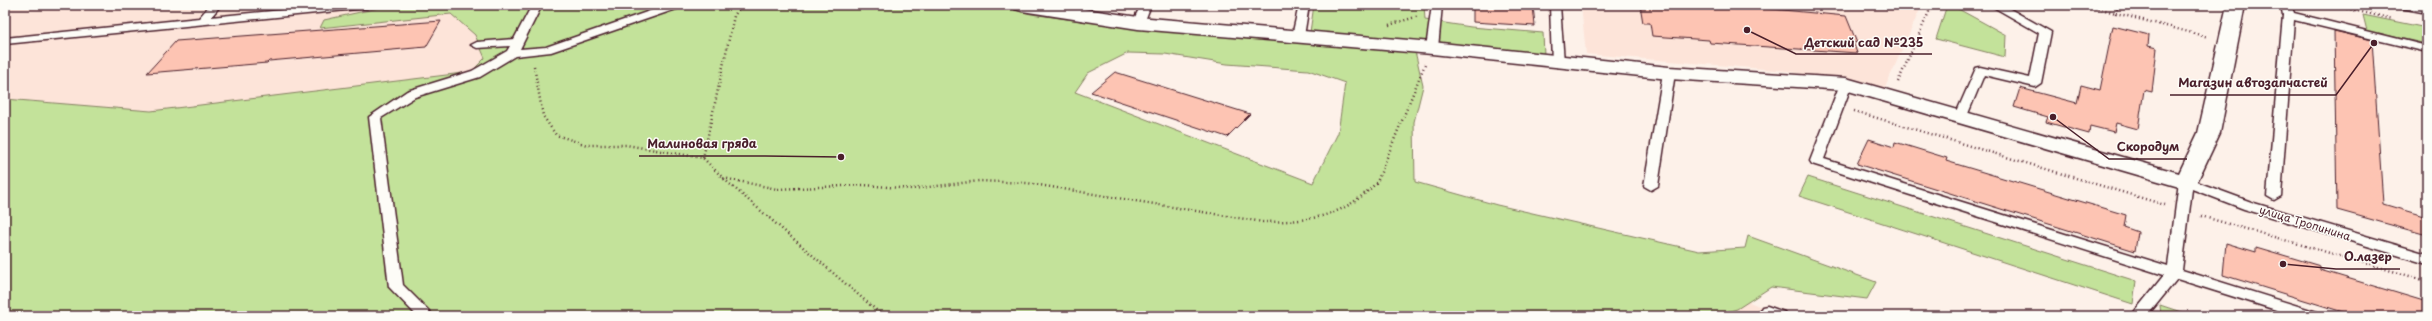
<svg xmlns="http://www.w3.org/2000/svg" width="2432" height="321" font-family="'Playpen Sans',sans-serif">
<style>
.built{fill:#fde4d9}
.green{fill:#c3e29a;stroke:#868062;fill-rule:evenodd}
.building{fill:#fdc4b3;stroke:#4a1f2b}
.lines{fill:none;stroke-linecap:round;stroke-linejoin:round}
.service-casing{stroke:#4a1f2b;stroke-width:3}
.minor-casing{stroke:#4a1f2b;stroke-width:3}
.path{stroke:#4a1f2b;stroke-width:2.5;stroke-dasharray:1 3;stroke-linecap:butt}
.service{fill:#fdfcf7;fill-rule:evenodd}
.minor{fill:#fdfcf7;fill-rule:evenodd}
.labels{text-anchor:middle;stroke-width:3;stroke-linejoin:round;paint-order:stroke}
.street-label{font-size:11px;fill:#4a1f2b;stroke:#fdfcf7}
.leader{fill:none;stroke:#4a1f2b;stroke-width:1.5}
.callout-dot{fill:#4a1f2b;stroke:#fdfcf7;stroke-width:1.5}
.callout-label{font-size:12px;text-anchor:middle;font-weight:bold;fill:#4a1f2b;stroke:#fdfcf7;stroke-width:3;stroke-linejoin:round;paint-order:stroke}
</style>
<rect width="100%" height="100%" fill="#fdf1e9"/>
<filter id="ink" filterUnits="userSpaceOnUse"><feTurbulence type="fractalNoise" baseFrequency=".025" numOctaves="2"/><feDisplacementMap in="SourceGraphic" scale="8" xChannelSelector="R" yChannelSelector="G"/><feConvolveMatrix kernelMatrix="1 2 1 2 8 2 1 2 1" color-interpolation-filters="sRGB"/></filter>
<g filter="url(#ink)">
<g class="built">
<path d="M5 5H704L509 75 151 111 5 99Z"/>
<path d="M1581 5H1922L1884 90 1787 71 1586 54Z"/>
<path d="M1721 291 1785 316H1705Z"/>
</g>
<g class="green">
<path d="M392 5H997L1031 14 1124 27 1415 51 1423 86 1414 122 1415 182 1497 205 1699 251 1745 248 1748 236 1876 282 1867 299 1771 287 1737 309 1712 316H1439L1433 313 1432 316H5V99L151 111 471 72 485 58 475 35 451 14 320 28 324 20ZM1128 53 1165 54 1227 64 1308 70 1345 83 1338 133 1313 183 1075 92 1088 73Z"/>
<path d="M1314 5H1424L1425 20 1471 27 1543 33 1544 55 1310 32Z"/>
<path d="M1947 5H1951L2006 35 2005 57 1936 39Z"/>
<path d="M2363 15 2427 28V44L2367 31Z"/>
<path d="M1808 177 2136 281 2133 304 1799 196Z"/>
<path d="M2160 305 2193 316H2161Z"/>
</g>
<g class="building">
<path d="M1473 5H1533L1535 26 1473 22Z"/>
<path d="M1640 5H1729L1846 16 1857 43 1853 42 1857 53 1710 43 1709 40 1652 36 1650 23H1643Z"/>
<path d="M441 21 426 47 269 61 267 63 147 73 176 41Z"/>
<path d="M2113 26 2149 35 2148 46 2157 48 2152 92 2144 90 2138 129 2116 123 2114 132 2090 126 2089 134 2046 122 2048 117 2014 107 2020 88 2077 103 2081 85 2100 90Z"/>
<path d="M2334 31 2372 40 2383 204 2427 217V235L2337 210Z"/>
<path d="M1115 72 1250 114 1227 137 1091 92Z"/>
<path d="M1869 139 1894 147 1895 142 1947 158 1946 161 2126 215 2124 227 2138 232 2135 251 1857 164Z"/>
<path d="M2226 243 2256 252V247L2320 266V270L2427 302V316H2356L2223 275Z"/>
</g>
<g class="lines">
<defs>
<g id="service">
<path d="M210 5H221L211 17 334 5H372L367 8 5 44V38L199 18Z"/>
<path d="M532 5H542L520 49 546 47 667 5H683L682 7 551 52 515 56 480 77 415 97 381 118 403 285 434 316H417L389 287 369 117 407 91 472 71 507 51 510 46 477 48 471 45 477 42 514 39Z"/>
<path d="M1141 5H1151L1144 23 1138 26 1132 23Z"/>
<path d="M1299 5H1309L1304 36 1298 39 1292 36Z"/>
<path d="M1432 5H1442L1438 48 1432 51 1426 48Z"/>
<path d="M1550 5H1560L1564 63 1558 67 1552 63Z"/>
<path d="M1990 5H2003L2051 32 2041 83 2035 87 1984 75 1967 116 1965 119H1957L1955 116 1976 68 1980 67 2030 78 2039 33Z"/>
<path d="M2281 5H2291L2294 13 2427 46V52L2294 20 2281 196 2274 200 2267 196 2283 15Z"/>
<path d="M2395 5 2427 7V13L2396 7Z"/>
<path d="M1669 69 1675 73 1658 186 1651 190 1644 186 1663 73Z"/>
<path d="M1846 80 1852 84 1824 159 2168 266 2179 182 2186 178 2254 203 2427 254V264L2244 209 2192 189 2182 270 2317 312 2320 316H2295L2177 279 2147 316H2131L2164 275 1812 164 1810 161 1840 84Z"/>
<path d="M1767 306 1784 312 1787 316 1762 315 1760 311 1762 307Z"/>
</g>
<path id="minor" d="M1013 5H1058L1138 17 1432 42 1669 67 1846 78 2179 173 2198 133 2227 5H2245L2220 133 2197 182 2194 187 2186 189 1845 90 1669 79 1432 54 1138 29 1022 11 1015 9Z"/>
</defs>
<use href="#service" class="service-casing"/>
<use href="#minor" class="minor-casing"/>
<g class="path">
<path d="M2086 5 2116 13"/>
<path d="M2118 5 2116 13 2208 37"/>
<path d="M2331 5 2393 19"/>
<path d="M1389 25 1419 16"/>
<path d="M534 66 543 116 556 135 587 145H626L703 158 723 178 777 189 864 185 912 189 979 181 1027 183 1263 222C1310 221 1343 218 1377 182L1425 64"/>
<path d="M1898 82 1932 5"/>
<path d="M1854 111 2165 205"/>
<path d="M703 158 734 16 741 5"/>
<path d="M724 179 883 316"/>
<path d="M2201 216 2427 281"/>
</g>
<use href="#service" class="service"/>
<use href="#minor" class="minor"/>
</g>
</g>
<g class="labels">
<g class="street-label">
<text transform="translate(2305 223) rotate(17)" y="4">улица Тропинина</text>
</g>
</g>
<path class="leader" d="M1747 30L1796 54H1932M2374 43L2336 95H2170M841 157L765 156H639M2053 117L2109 159H2187M2283 264L2336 269H2400"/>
<g class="callout-dot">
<circle cx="1747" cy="30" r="4"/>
<circle cx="2374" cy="43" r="4"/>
<circle cx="841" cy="157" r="4"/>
<circle cx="2053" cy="117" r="4"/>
<circle cx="2283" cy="264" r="4"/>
</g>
<g class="callout-label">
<text x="1864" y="47">Детский сад №235</text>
<text x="2253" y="87">Магазин автозапчастей</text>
<text x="702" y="148">Малиновая гряда</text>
<text x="2148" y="151">Скородум</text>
<text x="2368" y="261">О.лазер</text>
</g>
<rect width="2432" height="321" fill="none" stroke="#fdfcf7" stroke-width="20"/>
<rect x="10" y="10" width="2412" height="301" fill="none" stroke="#4a1f2b" stroke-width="1.5" filter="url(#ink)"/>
</svg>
